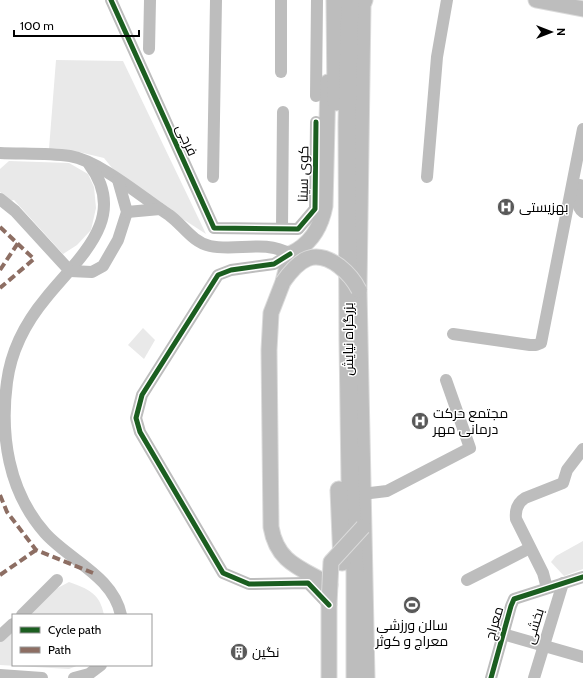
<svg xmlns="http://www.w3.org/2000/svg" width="583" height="678" font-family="Cabin,Cairo,sans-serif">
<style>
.green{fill:#e9e9e9}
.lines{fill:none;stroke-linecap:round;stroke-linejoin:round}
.major-casing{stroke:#dbdbdb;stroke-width:17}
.highway-casing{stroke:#dbdbdb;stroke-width:19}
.minor{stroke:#bdbdbd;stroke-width:12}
.major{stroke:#bdbdbd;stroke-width:15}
.highway{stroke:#bdbdbd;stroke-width:17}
.major-bridge-casing{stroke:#dbdbdb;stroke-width:17;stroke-linecap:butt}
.major-bridge{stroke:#bdbdbd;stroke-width:15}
.quiet{stroke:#8d6e63;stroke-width:4;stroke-dasharray:8 4;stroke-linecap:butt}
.cycleway-casing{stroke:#fff;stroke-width:8}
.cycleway{stroke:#1b5e20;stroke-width:5}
.labels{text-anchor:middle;stroke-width:3;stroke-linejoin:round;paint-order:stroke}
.street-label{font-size:14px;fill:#000;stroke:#fff}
.poi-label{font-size:14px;fill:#000;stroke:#fff;text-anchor:start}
</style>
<rect width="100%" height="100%" fill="#fff"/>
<g class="green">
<path d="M56 60 123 61 206 234 121 179 104 158 79 152 49 149Z"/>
<path d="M9 161 69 163 88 174 94 187 96 208 91 230 77 245 63 254 14 200 10 201 0 192V169Z"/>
<path d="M143 328 155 340 144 359 128 345Z"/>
<path d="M583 541V569L564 576 551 562 556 556Z"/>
<path d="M69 582C88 589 100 593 104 615H28L52 591Z"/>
<path d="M13 631V665H79L69 669 0 665V642Z"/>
</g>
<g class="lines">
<defs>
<g id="major">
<path d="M365 0 363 5 359 290 367 678"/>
<path d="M536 0 583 9"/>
<path d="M328 82 325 206C321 227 310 245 290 254L283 282 271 313 269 350 271 527C277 563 301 568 330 585"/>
<path d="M329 605V678"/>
</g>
<g id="highway">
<path d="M335 0 336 102"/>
<path d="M350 0 347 123 348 341 350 480 355 572V678"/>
<path d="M339 490 342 562"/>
</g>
</defs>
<use href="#major" class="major-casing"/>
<use href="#highway" class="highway-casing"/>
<g class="minor">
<path d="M111 0 214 228 298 229 315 209 316 122"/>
<path d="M149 49 150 0"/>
<path d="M281 72V0"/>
<path d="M316 96 317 0"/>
<path d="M0 153C23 154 47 153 70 156 100 161 143 198 169 215 183 225 192 242 210 246 236 252 264 239 290 254L274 264 231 270 218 275 142 395 136 418 140 432 223 573 249 584 308 583 329 605"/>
<path d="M89 164C130 218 78 258 46 298 26 322 11 351 7 382 0 435 8 491 45 533 69 560 113 576 121 615"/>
<path d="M213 177 216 0"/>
<path d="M427 177 437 57 447 0"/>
<path d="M580 185C578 194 575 206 583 212"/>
<path d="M0 199 15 211 70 271 92 272 103 266 118 240 127 212 118 180"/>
<path d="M127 212 160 209"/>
<path d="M282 228 283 112"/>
<path d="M453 334 530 345H536L541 343 583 129"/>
<path d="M362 494 387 491 470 448 446 380"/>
<path d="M467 580 530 548"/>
<path d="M547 588 543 573 516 519C515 510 517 503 525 498L563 483 567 470 583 449"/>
<path d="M22 615 57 580"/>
<path d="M503 634 583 657"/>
<path d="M0 636 13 624"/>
<path d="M0 675 42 678"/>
<path d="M74 678 89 674 101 665"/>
<path d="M491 678 511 606 514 599 583 577"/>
<path d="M534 678 563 583"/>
</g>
<use href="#major" class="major"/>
<use href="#highway" class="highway"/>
<defs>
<g id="major-bridge">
<path d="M283 282C299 259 314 248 339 266 348 273 354 280 359 290"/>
<path d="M329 605 331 562 363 527"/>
</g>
</defs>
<use href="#major-bridge" class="major-bridge-casing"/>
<use href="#major-bridge" class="major-bridge"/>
<g class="quiet">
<path d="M0 227 34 259 0 288"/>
<path d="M0 270 18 243"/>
<path d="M0 495 7 512 36 550 93 573"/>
<path d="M0 575 36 550"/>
</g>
<defs>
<g id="cycleway">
<path d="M111 0 214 228 298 229 315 209 316 122"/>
<path d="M290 254 274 264 231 270 218 275 142 395 136 418 140 432 223 573 249 584 308 583 329 605"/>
<path d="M491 678 511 606 514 599 583 577"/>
</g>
</defs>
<use href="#cycleway" class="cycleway-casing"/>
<use href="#cycleway" class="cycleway"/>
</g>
<defs>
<symbol id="hospital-disc" viewBox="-11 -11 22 22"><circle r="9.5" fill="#595959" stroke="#fff"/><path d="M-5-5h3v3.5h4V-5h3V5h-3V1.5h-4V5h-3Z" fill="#fff"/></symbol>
<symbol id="stadium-disc" viewBox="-11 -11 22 22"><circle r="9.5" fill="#595959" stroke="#fff"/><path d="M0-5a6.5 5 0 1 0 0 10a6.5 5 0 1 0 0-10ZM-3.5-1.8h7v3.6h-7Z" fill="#fff"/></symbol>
<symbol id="building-disc" viewBox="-11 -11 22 22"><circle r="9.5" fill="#595959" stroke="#fff"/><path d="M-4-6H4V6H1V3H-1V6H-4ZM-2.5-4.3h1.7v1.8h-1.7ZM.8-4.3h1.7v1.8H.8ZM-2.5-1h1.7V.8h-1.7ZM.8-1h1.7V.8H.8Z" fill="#fff"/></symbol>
</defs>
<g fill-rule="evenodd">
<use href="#hospital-disc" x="496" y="197" width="20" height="20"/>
<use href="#hospital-disc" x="410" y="411" width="20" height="20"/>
<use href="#stadium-disc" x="402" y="595" width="20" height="20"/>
<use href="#building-disc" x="229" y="642" width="20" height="20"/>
</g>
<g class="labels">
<g class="street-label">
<text transform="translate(187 140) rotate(66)" y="5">فرجی</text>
<text transform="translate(303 174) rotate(-89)" y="5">کوی سینا</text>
<text transform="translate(348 339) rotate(-90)" y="5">بزرگراه نیایش</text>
<text transform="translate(494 623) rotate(-74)" y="5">معراج</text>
<text transform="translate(534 626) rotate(-73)" y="5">بخشی</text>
</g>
<g class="poi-label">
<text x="519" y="212">بهزیستی</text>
<text x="433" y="418">مجتمع حرکت<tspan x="433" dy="16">درمانی مهر</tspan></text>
<text x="412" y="630" text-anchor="middle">سالن ورزشی<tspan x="412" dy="16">معراج و کوثر</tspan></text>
<text x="252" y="657">نگین</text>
</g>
</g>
<rect x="12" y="614" width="140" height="52" fill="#ffffff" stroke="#999999"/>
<rect x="20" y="627" width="20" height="6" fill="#1b5e20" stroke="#999999"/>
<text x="48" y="634" font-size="12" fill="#000000">Cycle path</text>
<rect x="20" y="647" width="20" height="6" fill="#8d6e63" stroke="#999999"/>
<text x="48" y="654" font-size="12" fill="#000000">Path</text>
<g transform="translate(551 32) rotate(90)" stroke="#ffffff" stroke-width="3" paint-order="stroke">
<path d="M0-3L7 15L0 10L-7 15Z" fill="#000000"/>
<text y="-6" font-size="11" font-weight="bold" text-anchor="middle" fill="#000000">N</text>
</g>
<path d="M14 30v6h125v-6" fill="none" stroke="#000000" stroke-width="2"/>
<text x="20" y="30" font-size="12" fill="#000000" stroke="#ffffff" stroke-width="3" paint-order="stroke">100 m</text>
</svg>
